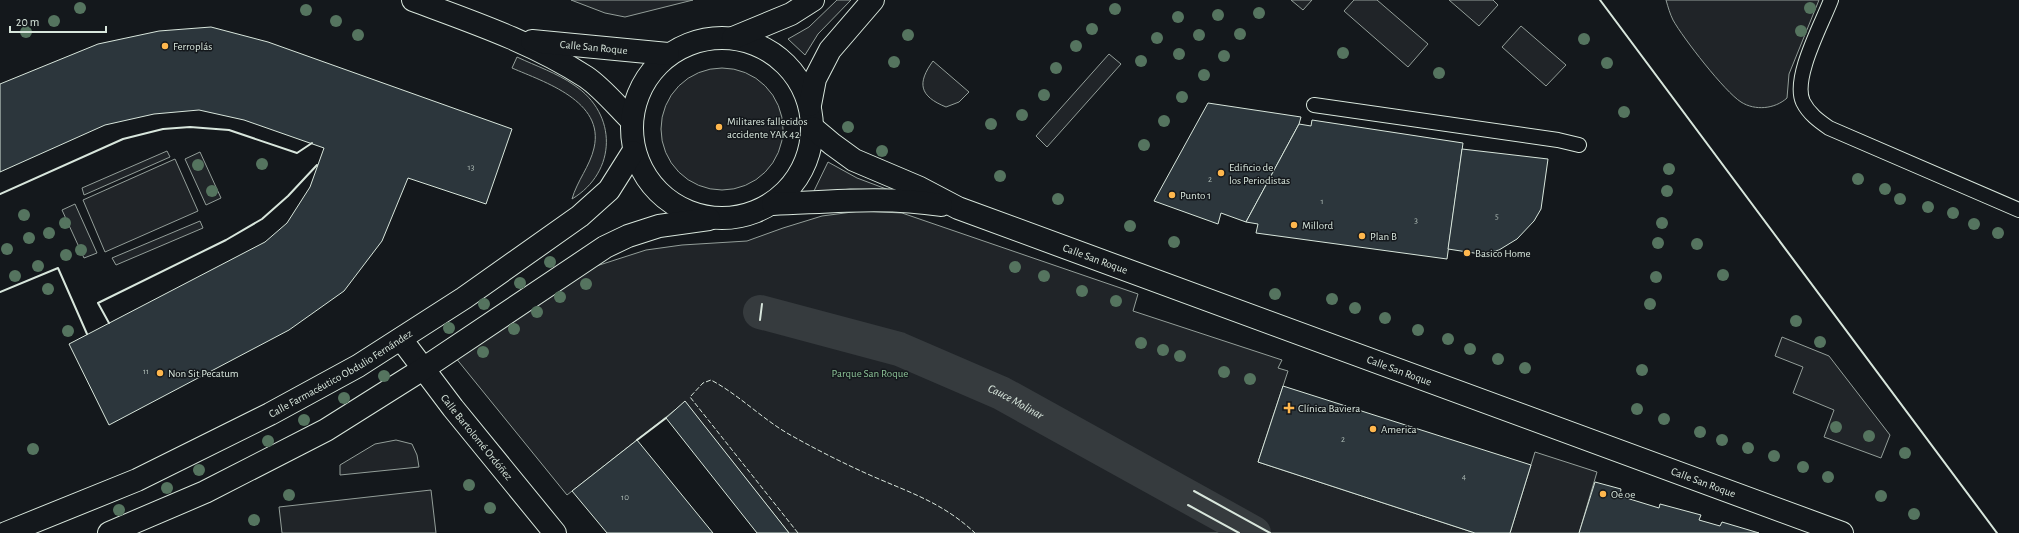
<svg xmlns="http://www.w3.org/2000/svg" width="2019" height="533" font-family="'Alegreya Sans',sans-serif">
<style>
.green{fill:#202428;stroke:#939e99}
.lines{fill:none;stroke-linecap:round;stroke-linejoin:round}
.canal{stroke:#363b3e;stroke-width:34}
.building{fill:#2c363c;stroke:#d8e6dc}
.service-casing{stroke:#d8e6dc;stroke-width:16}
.minor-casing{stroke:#d8e6dc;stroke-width:24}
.service{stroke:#14181c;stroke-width:14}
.minor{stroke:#14181c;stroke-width:22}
.fence{stroke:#d8e6dc;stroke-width:1;stroke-dasharray:5 2;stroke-linecap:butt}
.wall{stroke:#d8e6dc;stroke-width:2}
.tree{fill:#55745f}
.poi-dot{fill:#ffb74d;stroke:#14181c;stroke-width:1.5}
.labels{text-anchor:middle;stroke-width:3;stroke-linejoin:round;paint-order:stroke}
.number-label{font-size:9px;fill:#adbab4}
.poi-label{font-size:11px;fill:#d8e6dc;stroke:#14181c;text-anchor:start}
.street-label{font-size:11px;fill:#d8e6dc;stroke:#14181c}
.park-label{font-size:11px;fill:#8ac095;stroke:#14181c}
.water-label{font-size:12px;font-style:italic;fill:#d8e6dc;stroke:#14181c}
</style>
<rect width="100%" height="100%" fill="#14181c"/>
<g class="green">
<path d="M571 0H693L625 17 605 13Z"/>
<path d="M837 0H851L818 34 805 55 788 39 809 27Z"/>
<path d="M1291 0H1312L1303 10Z"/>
<path d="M1354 0H1377L1428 44 1408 67 1344 11Z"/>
<path d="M1449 0H1493L1498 5 1479 26Z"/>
<path d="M1666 0H1819L1789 74 1787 98C1775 109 1755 111 1741 102 1725 92 1683 38 1673 20 1670 14 1668 7 1666 0Z"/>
<path d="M1521 26 1566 65 1546 86 1502 47Z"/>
<path d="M1109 54 1121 64 1047 147 1036 136Z"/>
<path d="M517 57C536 66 557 73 574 85 618 114 617 172 572 199 577 181 590 166 594 148 605 101 544 82 512 68Z"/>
<path d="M933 61 969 92 959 102 946 107C919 96 917 83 933 61Z"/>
<circle cx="722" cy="129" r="61"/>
<path d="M167 151 170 157 84 195 82 188Z"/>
<path d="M200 152 221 198 206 205 185 159Z"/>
<path d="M175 159 198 211 105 252 83 200Z"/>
<path d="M828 162 857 178 889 190 850 189 813 193Z"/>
<path d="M75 204 97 253 84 258 62 210Z"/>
<path d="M860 211 902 213 1138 294 1133 311 1282 360 1278 368 1288 371 1258 462 1475 533H789L685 402 567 495 455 357 587 269 646 250 682 245 747 241 783 228 822 216Z"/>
<path d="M200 221 203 228 116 265 112 258Z"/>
<path d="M1782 337 1829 356 1890 435 1881 458 1824 437 1834 410 1793 393 1803 367 1775 356Z"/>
<path d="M396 440 412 444 417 455 419 467 340 475V465L375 444Z"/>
<path d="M1535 452 1597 472 1579 533H1510Z"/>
<path d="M431 490 436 533H282L279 507Z"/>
</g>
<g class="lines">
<path class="canal" id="s1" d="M760 312 899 349 1001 393 1254 533"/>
</g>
<g class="building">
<path d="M211 27 268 42 512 129 486 204 408 178 382 241 344 291 289 330 109 425 69 344 265 242 287 223 310 187 324 148 244 120 199 110 154 114 105 125 0 172V84L98 44 159 31Z"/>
<path d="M1208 103 1301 117 1299 124 1246 222 1221 213 1218 224 1154 201Z"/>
<path d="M1312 120 1463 143 1447 259 1256 233 1258 224 1246 222 1299 124 1311 126Z"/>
<path d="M1462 149 1548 159 1541 209 1534 221 1517 239 1499 250 1487 253V255L1448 249Z"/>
<path d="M1283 386 1531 465 1510 533H1475L1258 462Z"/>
<path d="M685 401 789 533H757L666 418Z"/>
<path d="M637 440 713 533H607L572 491Z"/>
<path d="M1595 482 1621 489 1620 496 1659 508 1660 504 1701 515 1699 520 1720 526 1722 522 1759 533H1579Z"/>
</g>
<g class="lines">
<defs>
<g id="service">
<path d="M1831 0C1822 24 1792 78 1803 102 1809 114 1819 121 1829 128L2019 210"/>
<path d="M1314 105 1558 140 1579 145"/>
</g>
<g id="minor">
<path d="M413 0C472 22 532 42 586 77 601 87 617 106 630 119"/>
<circle cx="722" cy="128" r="90"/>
<path d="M733 38 791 14 813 0"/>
<path id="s2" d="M532 41 668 54"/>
<path d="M810 105 815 79 830 50 873 0"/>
<path id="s3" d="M813 128 832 144 854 160 920 188 958 208 1842 533"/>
<path d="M773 204C829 202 885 196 941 205"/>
<path id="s4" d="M401 339 453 408 555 533"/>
<path id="s5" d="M6 533 137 480 270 414 358 366 464 298 580 216 609 190 633 152"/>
<path d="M109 533 205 492 326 430 423 369 605 247 628 236 659 226 709 219"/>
</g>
</defs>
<use href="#service" class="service-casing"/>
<use href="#minor" class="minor-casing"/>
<use href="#service" class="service"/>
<use href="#minor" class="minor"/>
<path class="fence" d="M798 533 690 397 703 383 711 380C741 396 764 421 794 437 819 451 845 464 872 476 911 493 943 503 975 533"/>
<g class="wall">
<path d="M1600 0 1997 533"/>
<path d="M0 194 123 139 163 129 190 127 229 130 297 153 312 143"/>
<path d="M0 292 58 268 87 334"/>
<path d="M760 320 762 304"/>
<path d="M109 323 98 303 226 240 262 219 288 196 317 165"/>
<path d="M637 440 666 418"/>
<path d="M1194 491 1270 533"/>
<path d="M1188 505 1239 533"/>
</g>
</g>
<g class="tree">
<circle cx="80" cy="8" r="6"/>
<circle cx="1810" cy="8" r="6"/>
<circle cx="1115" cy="9" r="6"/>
<circle cx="306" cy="10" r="6"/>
<circle cx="1259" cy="13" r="6"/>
<circle cx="1218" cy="15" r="6"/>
<circle cx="1178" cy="17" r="6"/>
<circle cx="54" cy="21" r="6"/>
<circle cx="336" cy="21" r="6"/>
<circle cx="1092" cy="29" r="6"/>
<circle cx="1801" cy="31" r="6"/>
<circle cx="26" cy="32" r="6"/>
<circle cx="1240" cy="34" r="6"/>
<circle cx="358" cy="35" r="6"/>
<circle cx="908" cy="35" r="6"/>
<circle cx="1199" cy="35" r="6"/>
<circle cx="1157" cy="38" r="6"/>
<circle cx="1584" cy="39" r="6"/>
<circle cx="1076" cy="46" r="6"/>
<circle cx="1343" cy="53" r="6"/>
<circle cx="1179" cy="54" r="6"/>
<circle cx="1224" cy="56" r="6"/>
<circle cx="1141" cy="61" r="6"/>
<circle cx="894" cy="62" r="6"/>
<circle cx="1607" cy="63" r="6"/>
<circle cx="1056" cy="68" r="6"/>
<circle cx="1439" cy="73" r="6"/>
<circle cx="1204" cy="75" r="6"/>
<circle cx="1044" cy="95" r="6"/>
<circle cx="1182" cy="97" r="6"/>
<circle cx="1624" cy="112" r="6"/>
<circle cx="1022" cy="115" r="6"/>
<circle cx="1164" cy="121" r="6"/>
<circle cx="991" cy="124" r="6"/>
<circle cx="848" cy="127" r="6"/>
<circle cx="1144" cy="145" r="6"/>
<circle cx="882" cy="151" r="6"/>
<circle cx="262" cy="164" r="6"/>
<circle cx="198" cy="165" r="6"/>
<circle cx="1669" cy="169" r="6"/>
<circle cx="1000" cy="176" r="6"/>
<circle cx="1858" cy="179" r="6"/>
<circle cx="1885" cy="189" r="6"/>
<circle cx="212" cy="191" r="6"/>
<circle cx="1667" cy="191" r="6"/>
<circle cx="1058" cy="199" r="6"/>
<circle cx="1900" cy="199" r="6"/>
<circle cx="1928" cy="207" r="6"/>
<circle cx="1953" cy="213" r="6"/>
<circle cx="24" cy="215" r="6"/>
<circle cx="65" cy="223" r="6"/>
<circle cx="1662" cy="223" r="6"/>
<circle cx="1974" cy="224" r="6"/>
<circle cx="1130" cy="226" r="6"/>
<circle cx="49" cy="233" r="6"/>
<circle cx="1998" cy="233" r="6"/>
<circle cx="29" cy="238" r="6"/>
<circle cx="1174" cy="242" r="6"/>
<circle cx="1658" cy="243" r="6"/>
<circle cx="1697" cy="244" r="6"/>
<circle cx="7" cy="249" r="6"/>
<circle cx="81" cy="250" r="6"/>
<circle cx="66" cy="255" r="6"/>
<circle cx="550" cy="262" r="6"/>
<circle cx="38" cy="266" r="6"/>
<circle cx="1015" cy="267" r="6"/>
<circle cx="1723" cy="275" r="6"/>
<circle cx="15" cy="276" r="6"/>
<circle cx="1044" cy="276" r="6"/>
<circle cx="1656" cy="277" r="6"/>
<circle cx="520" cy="283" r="6"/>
<circle cx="586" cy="284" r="6"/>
<circle cx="48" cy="289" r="6"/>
<circle cx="1082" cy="291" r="6"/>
<circle cx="1275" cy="294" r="6"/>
<circle cx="560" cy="297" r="6"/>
<circle cx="1332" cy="299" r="6"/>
<circle cx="1116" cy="301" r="6"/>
<circle cx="484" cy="304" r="6"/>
<circle cx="1650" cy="304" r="6"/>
<circle cx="1355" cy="308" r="6"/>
<circle cx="537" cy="312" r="6"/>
<circle cx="1385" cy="318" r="6"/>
<circle cx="1796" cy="321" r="6"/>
<circle cx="449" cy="328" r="6"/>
<circle cx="514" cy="329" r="6"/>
<circle cx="1418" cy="330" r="6"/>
<circle cx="68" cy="331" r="6"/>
<circle cx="1448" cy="339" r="6"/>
<circle cx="1820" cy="342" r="6"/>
<circle cx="1141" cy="343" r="6"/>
<circle cx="1470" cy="349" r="6"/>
<circle cx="1163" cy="350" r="6"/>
<circle cx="483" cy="352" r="6"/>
<circle cx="1180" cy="356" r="6"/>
<circle cx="1498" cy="359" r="6"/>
<circle cx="1525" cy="368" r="6"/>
<circle cx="1642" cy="370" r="6"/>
<circle cx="1224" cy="372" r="6"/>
<circle cx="384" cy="376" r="6"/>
<circle cx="1250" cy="379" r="6"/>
<circle cx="344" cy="398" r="6"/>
<circle cx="1637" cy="409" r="6"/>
<circle cx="1664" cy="419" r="6"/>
<circle cx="304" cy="420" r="6"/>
<circle cx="1836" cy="427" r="6"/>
<circle cx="1700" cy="432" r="6"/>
<circle cx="1869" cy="436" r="6"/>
<circle cx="1722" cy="440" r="6"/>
<circle cx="268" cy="441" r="6"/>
<circle cx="1748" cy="448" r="6"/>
<circle cx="33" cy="449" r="6"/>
<circle cx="1905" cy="453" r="6"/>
<circle cx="1774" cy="456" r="6"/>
<circle cx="1803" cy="467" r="6"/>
<circle cx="199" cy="470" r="6"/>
<circle cx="1828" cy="477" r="6"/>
<circle cx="469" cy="485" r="6"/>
<circle cx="167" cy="488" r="6"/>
<circle cx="289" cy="495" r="6"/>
<circle cx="1881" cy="496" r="6"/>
<circle cx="490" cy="508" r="6"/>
<circle cx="119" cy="510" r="6"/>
<circle cx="1914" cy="514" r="6"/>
<circle cx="254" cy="520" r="6"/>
</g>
<g class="poi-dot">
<circle cx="165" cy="46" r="4"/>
<circle cx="719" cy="127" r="4"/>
<circle cx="1221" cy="173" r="4"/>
<circle cx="1172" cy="195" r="4"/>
<circle cx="1294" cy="225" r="4"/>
<circle cx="1362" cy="236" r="4"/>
<circle cx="1467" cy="253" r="4"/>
<circle cx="160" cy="373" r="4"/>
<path d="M1287 402h4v4h4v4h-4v4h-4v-4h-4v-4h4z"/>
<circle cx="1373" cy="429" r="4"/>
<circle cx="1603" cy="494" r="4"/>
</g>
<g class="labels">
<g class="number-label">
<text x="471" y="170">13</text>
<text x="1210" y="182">2</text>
<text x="1322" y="204">1</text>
<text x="1497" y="219">5</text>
<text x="1416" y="223">3</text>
<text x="146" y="374">11</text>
<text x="1343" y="442">2</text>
<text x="1464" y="479">4</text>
<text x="625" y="500">10</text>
</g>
<g class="poi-label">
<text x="173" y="50">Ferroplás</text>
<text x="727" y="125">Militares fallecidos<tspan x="727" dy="13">accidente YAK 42</tspan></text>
<text x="1229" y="171">Edificio de<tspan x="1229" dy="13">los Periodistas</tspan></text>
<text x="1180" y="199">Punto 1</text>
<text x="1302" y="229">Millord</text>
<text x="1370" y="240">Plan B</text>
<text x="1475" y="257">Basico Home</text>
<text x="168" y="377">Non Sit Pecatum</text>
<text x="1298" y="412">Clínica Baviera</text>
<text x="1381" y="433">America</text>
<text x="1611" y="498">Oe oe</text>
</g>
<g class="street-label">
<text dy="4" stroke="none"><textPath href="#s2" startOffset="62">Calle San Roque</textPath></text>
<text dy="4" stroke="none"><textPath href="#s3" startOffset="313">Calle San Roque</textPath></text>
<text dy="4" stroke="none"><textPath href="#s3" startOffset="637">Calle San Roque</textPath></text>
<text dy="4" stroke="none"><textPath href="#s5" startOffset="371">Calle Farmacéutico Obdulio Fernández</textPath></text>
<text dy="4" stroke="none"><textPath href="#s4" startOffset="124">Calle Bartolomé Ordóñez</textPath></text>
<text dy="4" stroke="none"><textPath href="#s3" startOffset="961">Calle San Roque</textPath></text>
</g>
<g class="park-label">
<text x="870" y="377">Parque San Roque</text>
</g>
<g class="water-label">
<text dy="4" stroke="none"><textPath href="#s1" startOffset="272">Cauce Molinar</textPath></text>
</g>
</g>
<path d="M10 26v6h96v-6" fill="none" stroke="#d8e6dc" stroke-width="2"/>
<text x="16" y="26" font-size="12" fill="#d8e6dc" stroke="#14181c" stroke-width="3" paint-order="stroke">20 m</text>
</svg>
